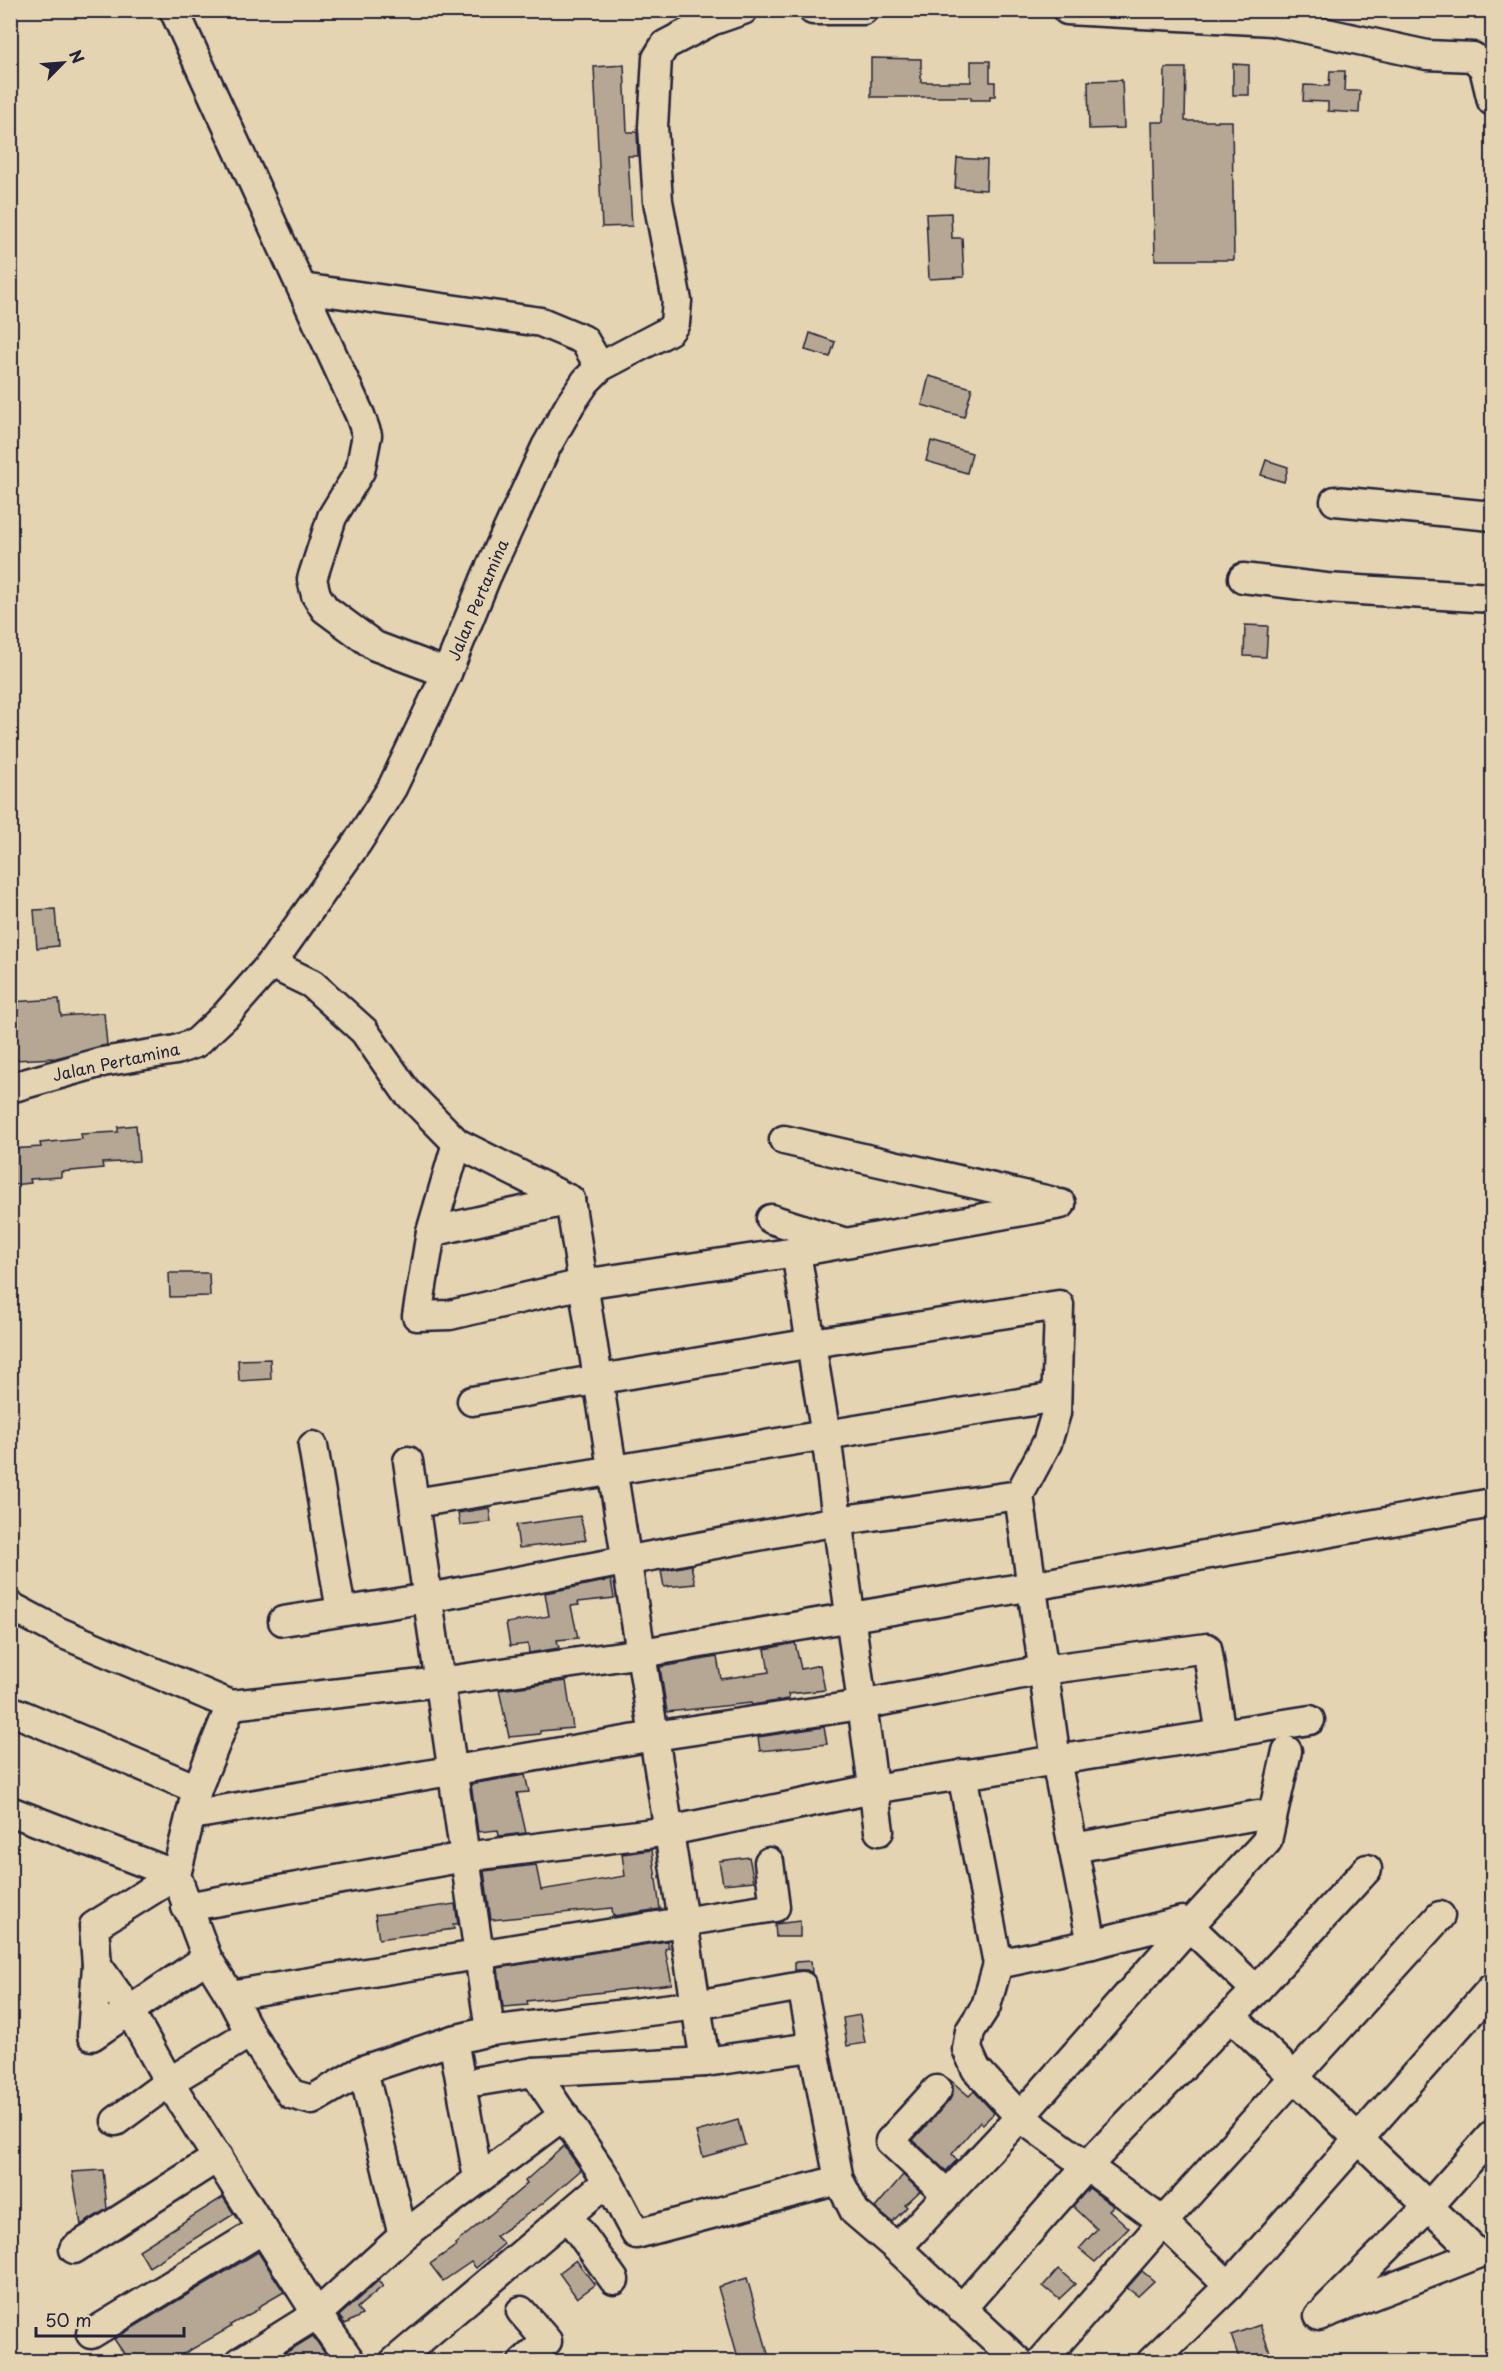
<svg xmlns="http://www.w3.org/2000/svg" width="1503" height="2372" font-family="'Playpen Sans',sans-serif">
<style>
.building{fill:#b5a793;stroke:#22223b;stroke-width:1.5}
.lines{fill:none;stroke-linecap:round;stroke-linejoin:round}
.minor-casing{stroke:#22223b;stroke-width:33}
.minor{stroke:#e5d4b1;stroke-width:28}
.labels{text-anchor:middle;stroke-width:6;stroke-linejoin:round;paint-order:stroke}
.street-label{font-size:16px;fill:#22223b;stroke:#e5d4b1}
</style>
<rect width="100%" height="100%" fill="#e5d4b1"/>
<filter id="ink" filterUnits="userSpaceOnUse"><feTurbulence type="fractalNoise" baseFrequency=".0167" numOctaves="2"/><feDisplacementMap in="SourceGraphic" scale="12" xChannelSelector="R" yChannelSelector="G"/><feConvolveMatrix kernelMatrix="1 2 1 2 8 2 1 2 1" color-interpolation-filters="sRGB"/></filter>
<g filter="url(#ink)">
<g class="building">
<path d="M871 58 921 59V82H971V61H990V82H995V96H990V100H971V97H871Z"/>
<path d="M1233 64 1249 65V95H1233Z"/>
<path d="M624 65 627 132H637L638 156H628L632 226 602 227 594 67Z"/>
<path d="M1165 68H1186L1185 121H1232L1234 260H1155L1152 122H1164Z"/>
<path d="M1330 71H1345L1344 91H1360L1359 113 1328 111V102L1303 101 1304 85 1329 86Z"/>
<path d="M1122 80 1124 128 1089 129 1088 81Z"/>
<path d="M957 158 987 160 986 190 955 188Z"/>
<path d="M951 213 952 238H962L964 277 929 279 926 214Z"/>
<path d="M810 333 835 342 830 357 805 350Z"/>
<path d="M929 376 972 388 964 417 922 405Z"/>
<path d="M931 441 972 453 967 473 926 461Z"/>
<path d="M1266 460 1288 467 1284 482 1261 475Z"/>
<path d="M1245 625 1268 626 1266 657 1244 656Z"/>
<path d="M55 909 58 946 37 948 34 910Z"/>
<path d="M59 999 61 1016 104 1013 107 1045 56 1058 14 1060 11 1002Z"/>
<path d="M136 1125 139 1161 102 1163 103 1168 61 1172V1177L30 1179 31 1183 12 1185 10 1149 41 1147 40 1143 82 1139 81 1134 118 1132V1127Z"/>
<path d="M169 1273H209L210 1296 170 1297Z"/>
<path d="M270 1359 271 1379 239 1381 238 1360Z"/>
<path d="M489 1508 491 1522 460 1525 458 1513Z"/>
<path d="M580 1516 586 1540 519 1548 516 1525Z"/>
<path d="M691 1565 695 1584 664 1587 661 1571Z"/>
<path d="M611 1580 614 1598 578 1602 579 1605 571 1606 578 1638 557 1640 559 1648 529 1653 528 1644 510 1646 506 1623 549 1616 545 1593Z"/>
<path d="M795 1643 801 1669 820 1665 825 1690 788 1694 789 1699 752 1705 751 1703 667 1712 660 1667 717 1657 721 1679 769 1672 765 1649Z"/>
<path d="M566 1681 573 1728 540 1731V1734L509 1737 499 1690Z"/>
<path d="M824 1727 827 1744 760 1751 758 1737Z"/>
<path d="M525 1775 529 1792 517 1793 526 1833 499 1836 498 1830 478 1832 471 1784Z"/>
<path d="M652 1850 660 1909 613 1916 612 1908 491 1920 484 1871 536 1865 541 1890 625 1876 622 1854Z"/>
<path d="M749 1857 754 1881 723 1884 719 1861Z"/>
<path d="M455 1904 458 1924H453L454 1929 379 1939 375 1915Z"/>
<path d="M800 1921V1937H776L775 1924Z"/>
<path d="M667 1941 669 1948 665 1949 672 1984 527 2001 528 2005 503 2007 498 1968Z"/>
<path d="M811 1961 812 1973 807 1970H795V1962Z"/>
<path d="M860 2015 865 2043 847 2046 843 2018Z"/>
<path d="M949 2079 969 2096 974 2091 994 2113 983 2124 980 2121 952 2154 957 2160 946 2171 913 2140 949 2101 953 2093V2086Z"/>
<path d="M738 2120 745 2145 703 2157 696 2132Z"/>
<path d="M564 2146 581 2170 543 2203 496 2236 504 2244 476 2268 471 2262 443 2281 430 2264 457 2245 455 2244 527 2184 525 2181Z"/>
<path d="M103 2170 107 2209 81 2225 72 2172Z"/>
<path d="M903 2175 920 2191 905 2205 907 2207 892 2222 875 2208Z"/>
<path d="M1089 2188 1113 2206 1109 2210 1129 2228 1095 2262 1079 2249 1097 2229 1073 2206Z"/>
<path d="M223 2197 234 2214 149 2267 139 2250Z"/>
<path d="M258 2252 284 2292 258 2307 259 2309 230 2325 231 2327 171 2361H129L114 2339Z"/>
<path d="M576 2260 595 2285 577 2298 559 2273Z"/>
<path d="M1058 2269 1075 2284 1059 2299 1043 2286Z"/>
<path d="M1142 2271 1154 2281 1138 2296 1127 2288Z"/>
<path d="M747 2278 770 2361H739L718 2287Z"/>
<path d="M378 2281 383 2286 357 2308 362 2315 345 2324 339 2316Z"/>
<path d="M1260 2325 1273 2361H1240L1231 2335Z"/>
<path d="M313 2336 330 2361H272Z"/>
</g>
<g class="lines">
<defs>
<g id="minor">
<path d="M174 10 360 415 367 435 360 471 332 517 312 579 316 595 325 609 375 646 447 673"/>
<path d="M813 10H863"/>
<path d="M1067 10 1272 21 1275 10"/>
<path d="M1272 21 1427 55 1473 57 1484 68 1492 101"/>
<path d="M302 288 541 322 584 340 600 367"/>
<path d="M1335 501 1492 516"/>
<path d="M1243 578 1326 588 1492 598"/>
<path d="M271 964 312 984 364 1031 406 1091 457 1143 570 1200"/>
<path d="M10 1088 102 1062 176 1050 196 1043 225 1016 271 964 357 843 392 788 447 673 486 577 546 447 571 403 586 381 600 367 663 334 670 330 675 323 677 301 658 201 653 127 657 58 665 45 711 21 743 10"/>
<path d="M784 1140 1050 1201"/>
<path d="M457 1143 431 1232 417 1316 450 1315 583 1284 796 1252 1061 1204"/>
<path d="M570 1200 705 2062"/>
<path d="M771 1219 843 1242"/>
<path d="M431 1232 570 1200"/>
<path d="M796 1252 826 1436 879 1831"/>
<path d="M472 1401 812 1343 1059 1305 1056 1413 1047 1443 1019 1495"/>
<path d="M313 1446 341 1611"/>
<path d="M408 1461 490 2031"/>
<path d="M415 1503 1056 1397"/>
<path d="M10 1606 59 1632 231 1705 440 1682 642 1653 1032 1586 1492 1503"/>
<path d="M283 1621 428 1598 837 1521 1019 1495 1056 1760 1092 1944"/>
<path d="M231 1705 197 1789 176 1875 207 1958 230 1995 250 2033 291 2094 312 2100 363 2070 453 2040 490 2031 696 2005 802 1986 839 2180 855 2212 897 2248 1019 2362"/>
<path d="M10 1710 197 1789"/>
<path d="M962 1774 998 1964"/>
<path d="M10 1811 176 1875"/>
<path d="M192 1815 654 1736 861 1705 1043 1670 1207 1648 1221 1734"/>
<path d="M1073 1848 1258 1815"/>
<path d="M176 1875 94 1926 97 1965 129 2010 169 2082 317 2314 240 2362"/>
<path d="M186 1907 465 1857 669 1831 873 1789 1310 1720"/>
<path d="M97 1965 92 2036 207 1958"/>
<path d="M230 1995 775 1907 769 1862"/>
<path d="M1231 2016 1478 2254 1319 2316"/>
<path d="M453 2040 478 2178"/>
<path d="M363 2070 403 2236"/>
<path d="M534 2072 608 2181 636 2234 839 2180"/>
<path d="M479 2081 534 2072 705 2062 812 2047"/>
<path d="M937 2090 890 2141 947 2194"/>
<path d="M116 2121 169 2082 250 2033"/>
<path d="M568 2216 614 2280"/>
<path d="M897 2248 1020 2117 1189 1926 1256 1990"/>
<path d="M74 2249 218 2157"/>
<path d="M1229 2286 1492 1988"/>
<path d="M1327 2308 1429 2206 1492 2135"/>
<path d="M961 2309 1086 2167 1256 1990 1367 1869"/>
<path d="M521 2311 547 2341 523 2362"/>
<path d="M91 2334 263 2229"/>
<path d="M351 2362 317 2314 403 2236 564 2115"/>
<path d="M394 2362 608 2181"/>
<path d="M1041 2362 1163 2222 1440 1916"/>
<path d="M1151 2362 1229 2286 1163 2222 1020 2117 976 2069 967 2049 970 2031 986 2006 998 1964 1092 1944 1182 1921 1189 1926 1267 1841 1287 1751"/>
</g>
</defs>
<use href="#minor" class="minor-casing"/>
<use href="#minor" class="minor"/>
</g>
</g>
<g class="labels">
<g class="street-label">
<text transform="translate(478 600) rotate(-67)" y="6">Jalan Pertamina</text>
<text transform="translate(116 1062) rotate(-12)" y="6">Jalan Pertamina</text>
</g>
</g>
<rect width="1503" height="2372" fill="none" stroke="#e5d4b1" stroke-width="36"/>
<rect x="18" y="18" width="1467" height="2336" fill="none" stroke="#22223b" stroke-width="2" filter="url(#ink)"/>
<g transform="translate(63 63) rotate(65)" stroke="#e5d4b1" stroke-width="4.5" paint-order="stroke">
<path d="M0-4.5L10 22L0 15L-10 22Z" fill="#22223b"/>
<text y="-9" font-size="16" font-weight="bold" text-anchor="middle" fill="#22223b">N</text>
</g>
<path d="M36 2327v9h148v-9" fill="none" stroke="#22223b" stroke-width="3"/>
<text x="45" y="2327" font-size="18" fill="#22223b" stroke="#e5d4b1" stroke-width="4.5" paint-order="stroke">50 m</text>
</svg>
